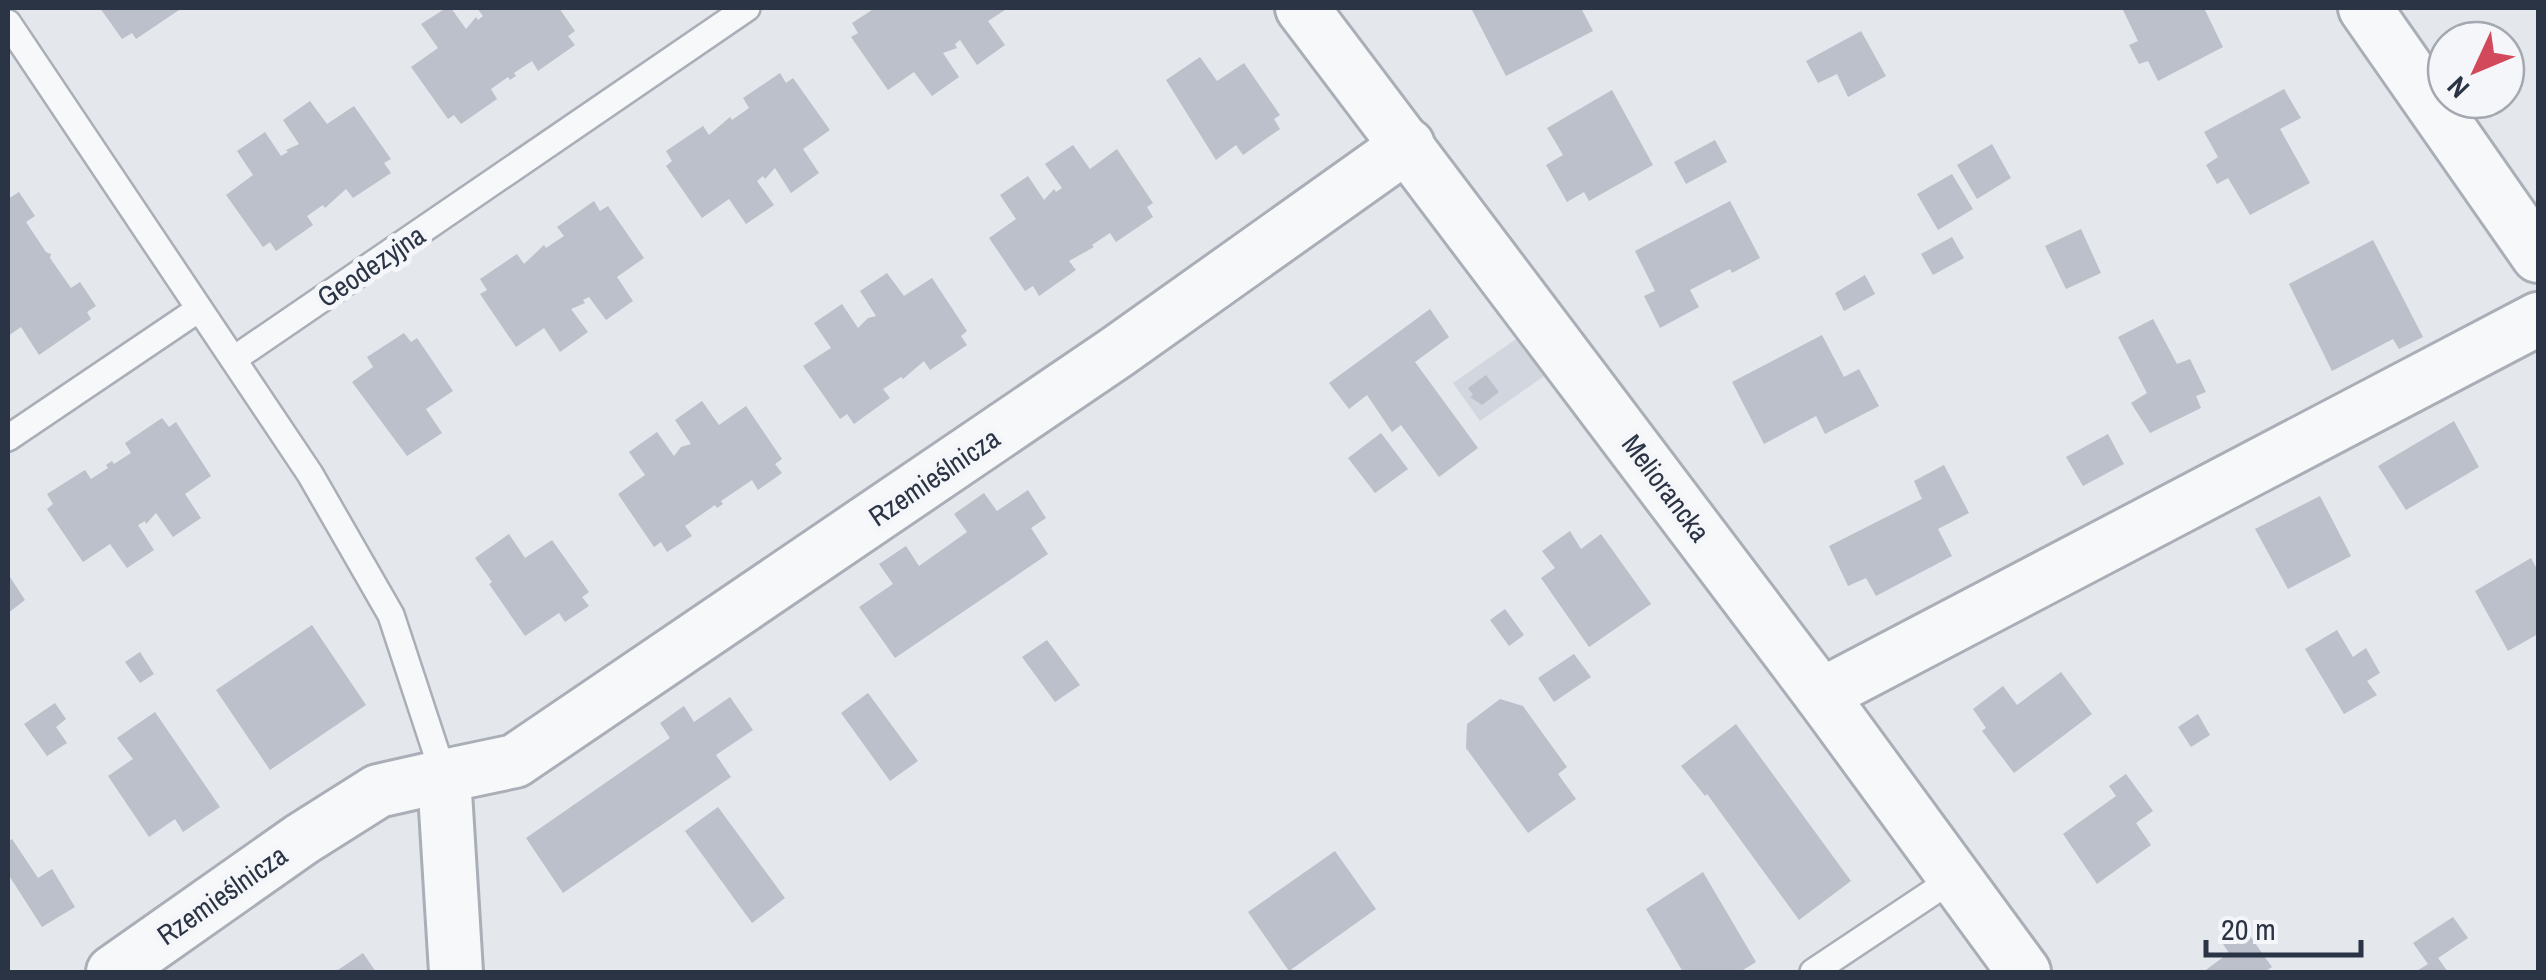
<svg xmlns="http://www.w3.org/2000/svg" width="2546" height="980" font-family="'Archivo Narrow',sans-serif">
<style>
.built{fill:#d2d6de}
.building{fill:#bbc0ca}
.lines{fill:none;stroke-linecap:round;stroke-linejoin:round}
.lane-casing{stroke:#a9aeb7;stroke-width:30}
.street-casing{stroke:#a9aeb7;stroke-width:58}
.lane{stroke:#f7f8fa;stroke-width:25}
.street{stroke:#f7f8fa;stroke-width:52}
.labels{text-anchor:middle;stroke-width:10;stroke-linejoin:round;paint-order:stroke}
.street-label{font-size:28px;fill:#2b3445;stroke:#f4f6f9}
</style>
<rect width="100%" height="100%" fill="#e4e7ec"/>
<path class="built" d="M1519 337 1547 374 1480 421 1453 383Z"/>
<g class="building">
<path d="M100 8H182L136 39 132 33 122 39Z"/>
<path d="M446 8H451L466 29 476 17 478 20 483 16 477 8H559L575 31 568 36 575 45 538 71 532 61 514 73 516 76 510 80 508 77 491 89 497 99 461 124 454 115 448 119 411 67 438 48 421 24Z"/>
<path d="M875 8H1008L988 21 1005 45 977 65 960 40 955 44 957 48 943 53 959 77 932 96 914 72 888 90 851 37 858 33 852 23Z"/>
<path d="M1471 8H1581L1593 31 1506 76Z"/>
<path d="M2122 8H2204L2223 47 2158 81 2148 61 2139 64 2129 45 2138 41Z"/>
<path d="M1861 31 1886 76 1848 97 1837 74 1818 83 1806 61Z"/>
<path d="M1200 57 1217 81 1244 63 1280 115 1274 119 1280 129 1243 155 1236 145 1216 160 1166 80Z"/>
<path d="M780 73 786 83 793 78 830 130 803 149 819 173 791 193 775 168 765 179 763 176 757 181 774 205 746 224 729 199 702 218 666 166 672 161 666 151 703 126 709 135 730 117 732 120 749 108 743 98Z"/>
<path d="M2284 89 2301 118 2280 129 2310 183 2250 215 2228 178 2217 184 2206 165 2218 157 2204 132Z"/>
<path d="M1612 90 1653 165 1589 201 1584 192 1567 202 1546 165 1563 155 1547 128Z"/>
<path d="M310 101 327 124 354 106 391 159 384 163 391 173 353 198 346 189 325 208 323 205 307 216 313 225 276 251 270 242 263 247 226 195 253 175 237 151 265 132 281 156 288 152 286 150 299 144 283 120Z"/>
<path d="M1715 140 1727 162 1686 184 1674 162Z"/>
<path d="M1992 144 2011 178 1977 199 1957 165Z"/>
<path d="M1073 145 1090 169 1117 149 1153 203 1147 207 1153 217 1116 242 1110 233 1092 245 1094 247 1069 261 1076 270 1039 296 1033 286 1025 291 989 238 1016 219 1000 195 1028 176 1044 200 1054 189 1056 192 1062 188 1045 164Z"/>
<path d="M1952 174 1973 209 1938 230 1917 194Z"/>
<path d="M19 192 35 216 26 222 46 252 51 254 50 258 71 288 80 282 96 306 87 312 91 319 39 355 21 327 8 336V199Z"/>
<path d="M594 201 600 211 608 206 644 258 617 277 633 301 606 320 589 297 583 300 585 303 571 309 588 332 560 352 544 328 516 347 480 294 487 290 480 279 517 254 524 264 544 245 546 248 564 236 557 227Z"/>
<path d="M1730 201 1760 258 1732 273 1730 269 1690 290 1699 307 1660 328 1644 296 1655 291 1635 251Z"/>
<path d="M2081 229 2101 273 2066 289 2045 246Z"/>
<path d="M1952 237 1964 258 1933 275 1921 254Z"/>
<path d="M2373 240 2423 337 2399 349 2393 339 2332 371 2289 284Z"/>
<path d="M887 273 904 296 932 278 967 331 961 336 967 345 930 370 924 361 903 379 901 377 883 389 890 398 854 424 847 414 840 419 803 366 831 348 814 323 842 304 858 328 868 318 876 316 860 291Z"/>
<path d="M1865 275 1875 294 1844 311 1835 293Z"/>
<path d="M1430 309 1449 337 1415 362 1478 448 1439 477 1401 425 1392 432 1367 395 1349 409 1329 383Z"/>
<path d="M2153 319 2177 364 2190 359 2206 392 2196 396 2201 408 2150 433 2131 403 2147 393 2118 337Z"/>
<path d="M404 333 411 342 417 338 453 391 426 409 442 433 407 456 352 382 373 367 367 357Z"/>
<path d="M1822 335 1844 377 1859 369 1879 406 1825 434 1816 416 1764 444 1732 382Z"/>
<path d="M1486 375 1499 392 1482 405 1470 397 1473 395 1468 388Z"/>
<path d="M702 401 719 425 746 406 782 459 775 464 782 473 758 490 752 480 721 501 723 504 717 508 715 505 685 526 692 536 667 552 661 542 654 547 618 494 645 475 629 452 657 432 674 456 681 447 691 444 675 420Z"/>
<path d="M162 418 169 427 176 422 211 476 185 494 201 518 173 537 156 513 146 524 145 521 138 525 154 550 127 568 110 544 83 562 47 509 53 504 47 494 85 470 91 479 108 468 106 465 112 461 114 464 131 453 125 443Z"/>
<path d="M2454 421 2479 467 2406 510 2378 466Z"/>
<path d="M1381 433 1408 469 1375 493 1348 458Z"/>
<path d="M2108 434 2124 464 2083 486 2066 457Z"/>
<path d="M1944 465 1969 513 1938 529 1952 556 1876 596 1866 578 1848 586 1829 546 1922 499 1914 481Z"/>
<path d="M1028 490 1046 518 1031 528 1048 554 895 658 859 607 893 584 879 564 906 546 919 566 967 532 954 514 984 493 997 511Z"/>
<path d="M2320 496 2351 556 2288 589 2255 529Z"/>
<path d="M1570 531 1581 549 1601 534 1651 604 1589 647 1541 578 1555 568 1542 551Z"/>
<path d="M509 534 525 558 552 540 589 592 582 597 589 606 565 622 559 613 525 636 489 584 492 582 475 558Z"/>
<path d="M2531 558 2538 571V634L2508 651 2475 591Z"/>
<path d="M8 574 25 600 8 613Z"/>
<path d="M1505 609 1524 635 1509 646 1490 620Z"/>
<path d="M312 625 366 705 270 770 216 690Z"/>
<path d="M2337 630 2353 657 2366 648 2380 673 2367 681 2377 695 2344 714 2305 649Z"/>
<path d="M1047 640 1080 685 1055 702 1022 657Z"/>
<path d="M140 652 154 674 140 683 125 662Z"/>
<path d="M1574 654 1591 677 1554 702 1538 678Z"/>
<path d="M2061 672 2092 714 2014 773 1982 731 1986 728 1973 709 2003 686 2017 705Z"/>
<path d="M868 693 918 761 890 781 841 713Z"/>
<path d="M730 697 753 730 716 755 731 777 563 893 526 838 670 738 660 723 684 706 694 722Z"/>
<path d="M1500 699 1523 706 1567 767 1558 774 1576 799 1528 833 1466 748 1467 724Z"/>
<path d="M55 703 66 719 56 727 67 743 47 756 24 724Z"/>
<path d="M155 712 220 807 183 832 175 819 149 837 108 776 133 759 117 738Z"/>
<path d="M2198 714 2210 735 2191 747 2178 727Z"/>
<path d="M1736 724 1851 881 1799 920 1707 794 1705 796 1681 766Z"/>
<path d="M2126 774 2153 811 2136 823 2151 845 2097 884 2063 834 2116 796 2109 786Z"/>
<path d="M718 807 785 898 752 923 685 831Z"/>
<path d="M12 839 38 878 52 869 75 907 42 927 8 874V842Z"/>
<path d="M1335 851 1376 909 1289 971 1248 912Z"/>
<path d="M1703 872 1756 962 1743 970 1745 972H1683L1646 909Z"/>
<path d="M2453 917 2468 938 2438 958 2448 972H2415L2428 964 2413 943Z"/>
<path d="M2245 929 2272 967 2264 972H2203L2229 953 2223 944Z"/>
<path d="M363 953 376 972H335Z"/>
</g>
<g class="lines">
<defs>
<g id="lane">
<path d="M8 23 310 474 391 615 444 776"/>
<path d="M234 359 747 8"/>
<path d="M8 438 199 309"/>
<path d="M1813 972 1954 878"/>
</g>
<g id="street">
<path d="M1302 8 1821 695 2024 972"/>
<path d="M2365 8 2538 256"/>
<path d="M1821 695 2538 319"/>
<path d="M113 972 302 839 378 791 444 776"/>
<path d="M456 972 444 776 515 761 1117 352 1408 145"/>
</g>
</defs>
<use href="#lane" class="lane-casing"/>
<use href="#street" class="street-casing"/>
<use href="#lane" class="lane"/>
<use href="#street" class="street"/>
</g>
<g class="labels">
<g class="street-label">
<text transform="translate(371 266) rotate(-34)" y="10">Geodezyjna</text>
<text transform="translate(934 477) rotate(-34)" y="10">Rzemieślnicza</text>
<text transform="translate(1666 488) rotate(53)" y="10">Meliorancka</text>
<text transform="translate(222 895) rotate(-35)" y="10">Rzemieślnicza</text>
</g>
</g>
<rect width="2546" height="980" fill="none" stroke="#2b3445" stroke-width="20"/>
<g transform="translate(2476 70) rotate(226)"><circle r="48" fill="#f4f6f9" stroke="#a4a8b1" stroke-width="2.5"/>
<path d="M0-8L18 38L0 25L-18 38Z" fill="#d1495b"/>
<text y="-15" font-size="28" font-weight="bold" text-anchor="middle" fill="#2b3445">N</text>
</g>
<path d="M2206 940v15h155v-15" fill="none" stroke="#2b3445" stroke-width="5"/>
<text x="2221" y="940" font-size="30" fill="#2b3445" stroke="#f4f6f9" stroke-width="8" paint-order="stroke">20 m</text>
</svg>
